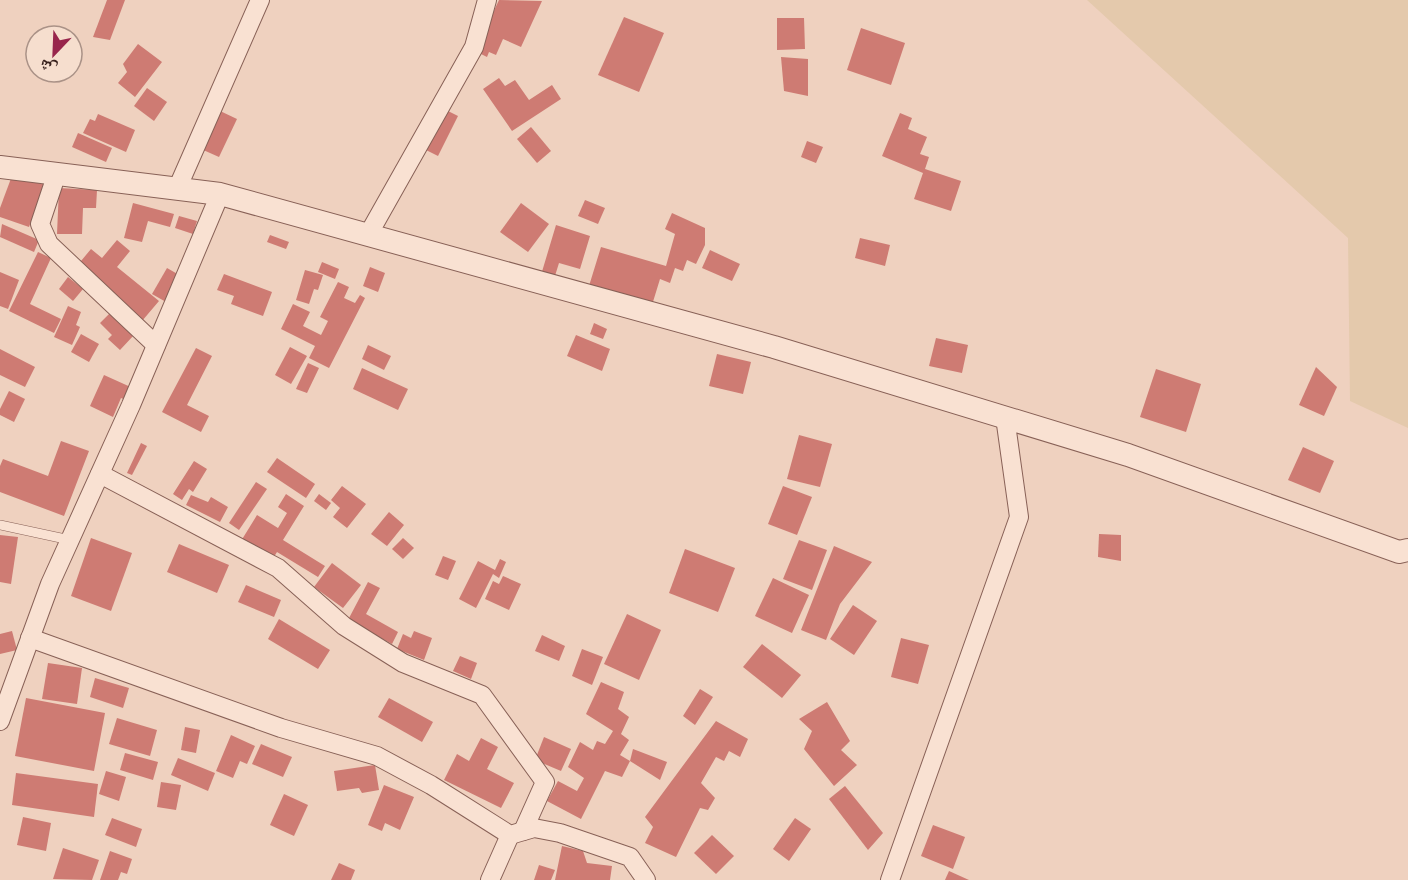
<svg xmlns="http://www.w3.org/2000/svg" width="1408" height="880" font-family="'PT Serif','Noto Naskh Arabic',serif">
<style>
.farmland{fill:#e4c9ac}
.building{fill:#ce7b73}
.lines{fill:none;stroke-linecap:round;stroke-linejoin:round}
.service-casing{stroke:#886157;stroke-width:10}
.minor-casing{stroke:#886157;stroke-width:20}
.tertiary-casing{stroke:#886157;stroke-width:24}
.service{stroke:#f9e1d2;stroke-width:9}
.minor{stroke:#f9e1d2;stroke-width:18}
.tertiary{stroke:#f9e1d2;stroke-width:22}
</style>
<rect width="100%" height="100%" fill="#efd1bf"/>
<path class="farmland" d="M1087 0H1408V428L1350 401 1348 238Z"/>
<g class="building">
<path d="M107 0H125L110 40 93 37Z"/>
<path d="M499 0 542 1 521 47 503 39 496 55 489 52 487 57 475 51Z"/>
<path d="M624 17 664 33 639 92 598 75Z"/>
<path d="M777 18H804L805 49 777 50Z"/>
<path d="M861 28 905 43 891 85 847 70Z"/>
<path d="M138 44 162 62 135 97 118 83 127 72 123 64Z"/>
<path d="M781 57 808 59V96L784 91Z"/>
<path d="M499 78 505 86 515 80 529 100 552 85 561 99 512 131 483 89Z"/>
<path d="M147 88 167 102 154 121 134 106Z"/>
<path d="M442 108 458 116 438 156 422 148Z"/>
<path d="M218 110 237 119 219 157 201 149Z"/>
<path d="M900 113 912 118 908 129 927 137 920 154 929 157 925 169 961 181 951 211 914 199 923 173 882 156Z"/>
<path d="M98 114 135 130 126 152 83 133 90 119 95 121Z"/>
<path d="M531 127 551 151 537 163 517 139Z"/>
<path d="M78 133 112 148 106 162 72 147Z"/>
<path d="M807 141 823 147 816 163 801 157Z"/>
<path d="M13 173 45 185 29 227 0 217V208Z"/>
<path d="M59 188 97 190 96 208H83L82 234H57Z"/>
<path d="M585 200 605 208 598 224 578 216Z"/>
<path d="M133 203 174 214 170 227 148 221 142 242 124 238Z"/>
<path d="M521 203 549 224 528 252 500 232Z"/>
<path d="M672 213 705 228V245L696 264 687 260 683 271 675 268 670 283 660 279 652 305 589 286 601 247 666 266 675 234 665 229Z"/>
<path d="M179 216 197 221 193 234 175 228Z"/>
<path d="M2 224 39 240 34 252 0 237Z"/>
<path d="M556 225 590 236 580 269 559 263 554 279 541 275Z"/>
<path d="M270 235 289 242 286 249 267 242Z"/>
<path d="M860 238 890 245 885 266 855 258Z"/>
<path d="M117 240 130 251 117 267 159 301 142 321 76 267 91 249 102 258Z"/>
<path d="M710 250 740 264 732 281 702 268Z"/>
<path d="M38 252 51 258 30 304 61 319 54 333 9 311Z"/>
<path d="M322 262 339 269 335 279 318 272Z"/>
<path d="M370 267 385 273 378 292 363 286Z"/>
<path d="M167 268 181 276 166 302 152 294Z"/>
<path d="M305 270 323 275 318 290 314 289 309 304 296 300Z"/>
<path d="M0 272 19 280 8 309 0 306Z"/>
<path d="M224 274 272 292 263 316 231 304 234 296 217 290Z"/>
<path d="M68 277 83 289 73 301 59 289Z"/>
<path d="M338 282 349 287 344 298 355 303 360 295 365 298 329 368 309 358 315 346 281 329 293 304 310 312 303 326 321 335 328 321 320 317Z"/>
<path d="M68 306 81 312 76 325 80 327 72 345 54 337Z"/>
<path d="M110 313 134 335 120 350 108 339 112 335 100 323Z"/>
<path d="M594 323 607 329 603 339 590 334Z"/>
<path d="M81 334 99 344 89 362 71 352Z"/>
<path d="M576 335 610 349 602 371 567 356Z"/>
<path d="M936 338 968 345 962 373 929 366Z"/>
<path d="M368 345 391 356 384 370 362 359Z"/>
<path d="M290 347 307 356 291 384 275 375Z"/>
<path d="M196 348 212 356 187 405 209 416 201 432 162 412Z"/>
<path d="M0 349 35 367 25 387 0 375Z"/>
<path d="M717 354 751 362 743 394 709 386Z"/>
<path d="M308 363 319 368 307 393 296 389Z"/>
<path d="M1316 367 1337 387 1324 416 1299 405Z"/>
<path d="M362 368 408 389 398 410 353 389Z"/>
<path d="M1156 369 1201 384 1186 432 1140 417Z"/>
<path d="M104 375 135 389 130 402 121 398 113 417 90 406Z"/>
<path d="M9 391 25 399 14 422 0 415V409Z"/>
<path d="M799 435 832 444 820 487 787 479Z"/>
<path d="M61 441 89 451 64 516 0 492V466L3 459 48 476Z"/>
<path d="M141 443 147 446 132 475 127 473Z"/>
<path d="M1303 447 1334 461 1320 493 1288 480Z"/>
<path d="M277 458 315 484 306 498 267 472Z"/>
<path d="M194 461 207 469 193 492 189 489 182 500 173 494Z"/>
<path d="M256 482 267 489 239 530 229 523Z"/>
<path d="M342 486 366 504 347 528 333 517 340 508 331 500Z"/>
<path d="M783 486 812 497 797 535 768 524Z"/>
<path d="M286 494 304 506 283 540 325 566 318 577 277 552 272 560 241 541 257 515 278 528 287 513 278 507Z"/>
<path d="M319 494 331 503 326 510 314 501Z"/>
<path d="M191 495 208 502 211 497 228 507 220 522 186 505Z"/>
<path d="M389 512 404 525 387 546 371 534Z"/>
<path d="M1099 534 1121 535V561L1098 557Z"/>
<path d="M0 535 18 537 11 584 0 582Z"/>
<path d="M91 538 132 553 111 611 71 596Z"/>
<path d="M403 538 414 548 403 559 392 549Z"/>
<path d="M799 540 827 550 812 590 783 579Z"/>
<path d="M179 544 229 565 217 593 167 572Z"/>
<path d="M834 546 872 562 840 604 826 640 801 630Z"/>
<path d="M685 549 735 568 718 612 669 593Z"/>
<path d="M443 556 456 561 448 580 435 575Z"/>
<path d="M500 559 506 562 499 578 493 574 476 608 459 599 478 561 495 570Z"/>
<path d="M332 563 361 585 343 608 314 587Z"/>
<path d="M503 576 521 584 509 610 485 599 493 581 499 584Z"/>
<path d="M773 578 809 595 792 633 755 616Z"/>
<path d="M368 582 380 588 366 614 398 632 392 644 348 620Z"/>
<path d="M246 585 281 600 274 617 238 602Z"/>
<path d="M853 605 877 621 854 655 830 639Z"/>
<path d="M627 614 661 630 639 680 604 664Z"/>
<path d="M279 619 330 650 318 669 268 639Z"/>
<path d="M12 631 17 650 0 654V634Z"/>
<path d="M414 631 432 638 424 660 397 649 403 634 411 638Z"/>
<path d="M542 635 565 646 559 661 535 651Z"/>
<path d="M901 638 929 645 918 684 891 677Z"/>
<path d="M762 644 801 675 782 698 743 667Z"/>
<path d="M582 649 603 657 592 685 572 676Z"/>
<path d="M460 656 477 663 471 679 453 671Z"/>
<path d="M48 663 82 668 77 704 42 699Z"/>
<path d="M95 678 129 688 123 708 90 697Z"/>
<path d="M601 682 624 692 618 709 629 717 621 734 629 740 620 755 630 761 622 777 605 771 581 819 547 801 558 781 577 791 584 778 568 767 580 742 593 750 597 741 605 744 613 731 586 714Z"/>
<path d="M700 689 713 697 695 725 683 716Z"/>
<path d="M26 698 105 713 94 771 15 756Z"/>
<path d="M389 698 433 722 422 742 378 717Z"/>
<path d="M827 702 850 741 841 750 857 765 834 786 804 749 812 731 799 719Z"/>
<path d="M117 718 157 730 150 756 109 744Z"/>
<path d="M716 721 748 739 740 757 729 751 724 761 716 757 701 783 715 798 708 810 700 808 676 857 645 843 653 827 645 817Z"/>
<path d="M185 727 200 730 196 753 181 750Z"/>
<path d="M231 735 255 746 247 764 240 761 233 778 216 771Z"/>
<path d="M544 737 571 749 561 771 535 760Z"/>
<path d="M481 738 498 747 487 769 514 783 501 808 444 780 457 754 469 761Z"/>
<path d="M261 744 292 757 283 777 252 764Z"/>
<path d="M633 749 667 762 660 780 630 761Z"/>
<path d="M125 753 158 762 153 780 120 770Z"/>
<path d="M178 758 215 773 208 791 171 775Z"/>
<path d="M375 765 379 790 362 793 359 788 337 791 334 771Z"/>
<path d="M106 771 126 777 119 801 99 794Z"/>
<path d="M16 773 98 784 94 817 12 805Z"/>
<path d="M161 782 181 785 176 810 157 807Z"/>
<path d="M384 785 414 797 400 830 385 823 382 831 368 825Z"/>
<path d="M845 786 883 833 868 850 829 799Z"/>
<path d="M284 794 308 805 294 836 270 825Z"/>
<path d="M23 817 51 823 46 851 17 845Z"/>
<path d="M112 818 142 829 136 847 105 835Z"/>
<path d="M795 818 811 829 789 861 773 849Z"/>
<path d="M933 825 965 837 953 869 921 856Z"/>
<path d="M712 835 734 856 716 874 694 853Z"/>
<path d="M562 846 583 851 587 863 612 866 610 880H555Z"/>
<path d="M63 848 99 860 92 880 53 879Z"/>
<path d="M110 851 132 859 127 874 121 872 118 880H100Z"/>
<path d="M339 863 355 870 351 880H331Z"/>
<path d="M539 865 555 870 551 880H534Z"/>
<path d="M949 871 969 880H945Z"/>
</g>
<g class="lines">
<defs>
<path id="service" d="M0 525 70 540"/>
<g id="minor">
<path d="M57 173 40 224 49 244 156 345"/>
<path d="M177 189 260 0"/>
<path d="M368 235 474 47 487 0"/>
<path d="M100 474 278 568 344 626 403 663 482 695 545 782 523 831"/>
<path d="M30 638 281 728 377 756 431 785 510 835 534 828 560 833 630 857 646 880"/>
<path d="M0 721 50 584 131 405 220 194"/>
<path d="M490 880 510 835"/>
<path d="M890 880 1019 517 1005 417"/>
</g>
<path id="tertiary" d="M0 167 220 194 774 347 1128 455 1399 552 1408 550"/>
</defs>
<use href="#service" class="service-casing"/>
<use href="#minor" class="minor-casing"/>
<use href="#tertiary" class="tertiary-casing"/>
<use href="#service" class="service"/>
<use href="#minor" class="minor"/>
<use href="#tertiary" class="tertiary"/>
</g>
<g transform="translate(54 54) rotate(203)"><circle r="28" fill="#f6dece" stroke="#aa9287" stroke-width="1.5"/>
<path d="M0-4.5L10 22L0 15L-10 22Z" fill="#98254c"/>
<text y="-9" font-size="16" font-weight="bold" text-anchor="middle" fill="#37201c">ش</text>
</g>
</svg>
